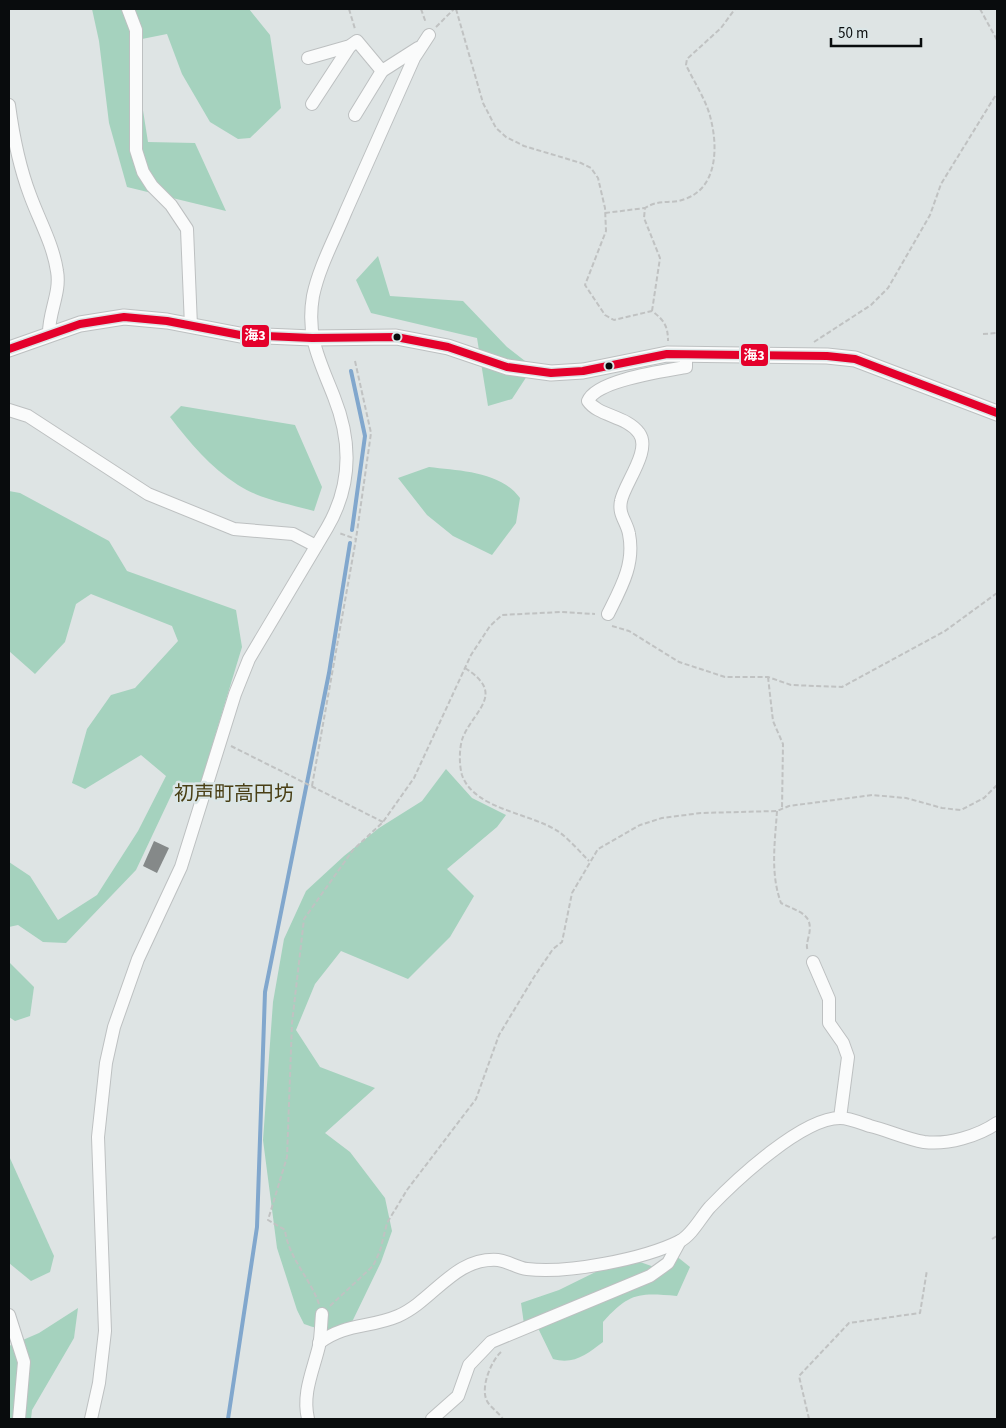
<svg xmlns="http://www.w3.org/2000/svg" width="1006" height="1428" font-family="'Source Sans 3','Noto Sans JP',sans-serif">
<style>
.green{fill:#a5d2be}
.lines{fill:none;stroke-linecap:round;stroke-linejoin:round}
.stream{stroke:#81a7cd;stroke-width:4}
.building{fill:#858989}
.minor-casing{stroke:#bdc0c1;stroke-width:14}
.major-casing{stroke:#bdc0c1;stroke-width:17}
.path{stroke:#c0c2c2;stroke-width:2;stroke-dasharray:5 2.5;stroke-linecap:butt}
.minor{stroke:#fafbfb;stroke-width:12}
.major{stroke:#fafbfb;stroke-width:15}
.bus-1-casing{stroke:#dbe6e7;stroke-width:11}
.bus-1{stroke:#e4002b;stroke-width:8}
.bus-dot{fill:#090c0d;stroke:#dbe6e7;stroke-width:2}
.labels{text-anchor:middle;stroke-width:5;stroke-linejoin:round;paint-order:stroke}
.quarter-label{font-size:20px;fill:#493f15;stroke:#dbe6e7}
.line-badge{stroke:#dbe6e7;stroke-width:2}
.badge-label{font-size:14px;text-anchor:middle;font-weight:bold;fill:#fff}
</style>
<rect width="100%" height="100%" fill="#dee4e4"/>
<g class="green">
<path d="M92 9H249L270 35 281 108 250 138 238 139 210 122 182 74 167 34 132 41 148 142 195 143 226 211 127 187 109 123 99 41Z"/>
<path d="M378 256 390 296 463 301 507 347 525 361 527 376 512 399 488 406 477 338 371 313 356 280Z"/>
<path d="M181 406 295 425 322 487 314 511C289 504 259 499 238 485 210 467 190 443 170 417Z"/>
<path d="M429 467C460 471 500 471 520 498L516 523 492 555 453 536 427 515 398 478Z"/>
<path d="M9 491 20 493 109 541 127 571 236 610 242 647 198 792 177 783 136 870 66 943 43 942 18 925 9 927V862L30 876 58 920 97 895 138 831 166 776 141 755 85 789 72 783 87 729 111 695 135 688 178 641 172 626 91 594 76 604 65 642 35 674 9 651Z"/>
<path d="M446 769 472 798 506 815 497 827 447 869 474 896 450 937 408 979 341 951 315 984 296 1030 320 1067 375 1088 325 1133 350 1152 385 1198 392 1231 381 1262 352 1322C330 1331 327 1332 304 1324L297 1310 277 1248 263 1140 273 1002 284 939 306 891 344 856 379 828 422 801Z"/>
<path d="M9 962 34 987 30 1016 15 1021 9 1017Z"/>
<path d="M9 1156 54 1256 50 1272 31 1281 9 1263Z"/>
<path d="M670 1251 690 1267 677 1296C639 1293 630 1292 603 1322V1342C587 1354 574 1365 553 1359L537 1326 525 1331 521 1303 559 1290 626 1257 657 1268Z"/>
<path d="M78 1308 74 1338 32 1410 31 1419H9V1346L39 1333Z"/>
</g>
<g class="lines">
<g class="stream">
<path d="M351 371 365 436 352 530"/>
<path d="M228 1419 257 1227 265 992 329 673 350 543"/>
</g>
</g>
<path class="building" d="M154 841 169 848 157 873 143 866Z"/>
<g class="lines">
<defs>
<g id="minor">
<path d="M128 9 136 30V150L143 172 152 186 171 205 187 229 191 326"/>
<path d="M308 58 350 46 357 41 382 71 418 48"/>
<path d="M312 104 350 46"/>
<path d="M9 105C13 135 19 166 30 195 39 220 53 244 57 271 61 293 48 313 49 335"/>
<path d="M355 115 382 71"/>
<path d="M9 410 28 416 148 494 234 529 293 534 316 546"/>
<path d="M608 614C621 588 635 564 629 534 627 522 618 515 621 501 624 484 652 450 639 433 627 416 598 416 588 401 596 380 664 371 686 367V354"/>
<path d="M813 962 829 999V1023L843 1043 848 1057 840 1118"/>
<path d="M9 1315 24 1362 19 1419"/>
<path d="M319 1343C345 1323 370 1328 398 1316 434 1300 454 1257 498 1260 508 1261 517 1268 527 1269 567 1274 644 1259 680 1241 692 1235 701 1217 710 1207 736 1180 802 1118 840 1118 849 1118 861 1123 870 1126 887 1130 906 1139 924 1142 948 1145 978 1136 997 1123"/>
<path d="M91 1419 99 1383 105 1331 98 1137 106 1063 114 1027 138 959 181 867 235 694 249 659 327 528C351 487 352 442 334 397 320 361 306 337 313 296 319 267 335 238 346 211 369 160 391 109 414 58L429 35"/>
<path d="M308 1419C302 1393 313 1371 319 1346 321 1336 321 1324 322 1314"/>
<path d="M432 1419 458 1396 469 1365 491 1342 650 1276 668 1263 680 1241"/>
</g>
<path id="major" d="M9 349 80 324 124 317 167 321 240 335 312 338 396 337 448 347 507 367 551 373 583 371 667 354 827 356 855 359 997 413"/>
</defs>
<use href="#minor" class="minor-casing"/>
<use href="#major" class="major-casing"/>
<g class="path">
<path d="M349 9 355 29"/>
<path d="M421 9 426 23"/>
<path d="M456 9 483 103 496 128 506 137 524 146 581 163 591 168 598 178 605 208 606 231 585 285 605 315 614 320 652 311C664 320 668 326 668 341"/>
<path d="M980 9 997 40"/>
<path d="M436 27 454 9"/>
<path d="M605 213 645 208"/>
<path d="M652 311 660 258 644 218 645 208C661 198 670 205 685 199 717 188 718 148 711 120 707 101 694 82 686 65L687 59 721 28 735 9"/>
<path d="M983 334 997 333"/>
<path d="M814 342 871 305 888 288 930 215 941 184 997 93"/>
<path d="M355 361 371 433 356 539"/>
<path d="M612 626 629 631 679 662 725 677H768L791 685 842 687 945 631 997 593"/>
<path d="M465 668C506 694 475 709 463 737 459 747 459 765 462 775 474 810 532 813 559 832 570 840 580 852 589 861"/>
<path d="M768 677 773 721 783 744 782 809"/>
<path d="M231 746 383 822"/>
<path d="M312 786 356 539 339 533"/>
<path d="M777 811C775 842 770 873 781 903 801 913 815 914 808 939 807 944 806 946 808 951"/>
<path d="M992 1239 997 1236"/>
<path d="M319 1304C310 1278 288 1257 285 1230L268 1220 287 1157 292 1023 304 919 353 850 383 822 414 778 471 655 490 626 502 615 561 612 595 614"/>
<path d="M330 1306 373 1266 380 1251 387 1223 407 1190 476 1099 499 1035 534 977 553 949 562 942 572 893 598 849 640 825 662 818 701 813 777 811 789 806 872 795 906 798 942 808 961 810 984 798 997 785"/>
<path d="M501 1352C491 1361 480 1388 487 1401 490 1407 499 1413 503 1419"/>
<path d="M809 1419 799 1376 849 1323 920 1313 927 1270"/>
</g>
<use href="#minor" class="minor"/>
<use href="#major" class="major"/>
<defs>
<path id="bus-1" d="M9 349 80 324 124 317 167 321 240 335 312 338 396 337 448 347 507 367 551 373 583 371 667 354 827 356 855 359 997 413"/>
</defs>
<use href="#bus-1" class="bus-1-casing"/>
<use href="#bus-1" class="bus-1"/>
</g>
<g class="bus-dot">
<circle cx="397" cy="337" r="4.5"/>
<circle cx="609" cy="366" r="4.5"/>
</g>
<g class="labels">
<g class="quarter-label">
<text x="234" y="800">初声町高円坊</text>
</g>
</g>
<g class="line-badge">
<rect x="241" y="324" width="29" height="24" rx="5" fill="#e4002b"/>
<rect x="740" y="343" width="29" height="24" rx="5" fill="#e4002b"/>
</g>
<g class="badge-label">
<text x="255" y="340">海3</text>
<text x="754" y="360">海3</text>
</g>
<rect width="1006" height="1428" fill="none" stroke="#090c0d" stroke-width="20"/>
<path d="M831 38v8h90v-8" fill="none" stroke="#090c0d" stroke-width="2.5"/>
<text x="838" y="38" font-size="15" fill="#090c0d" stroke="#dbe6e7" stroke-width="4" paint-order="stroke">50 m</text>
</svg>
